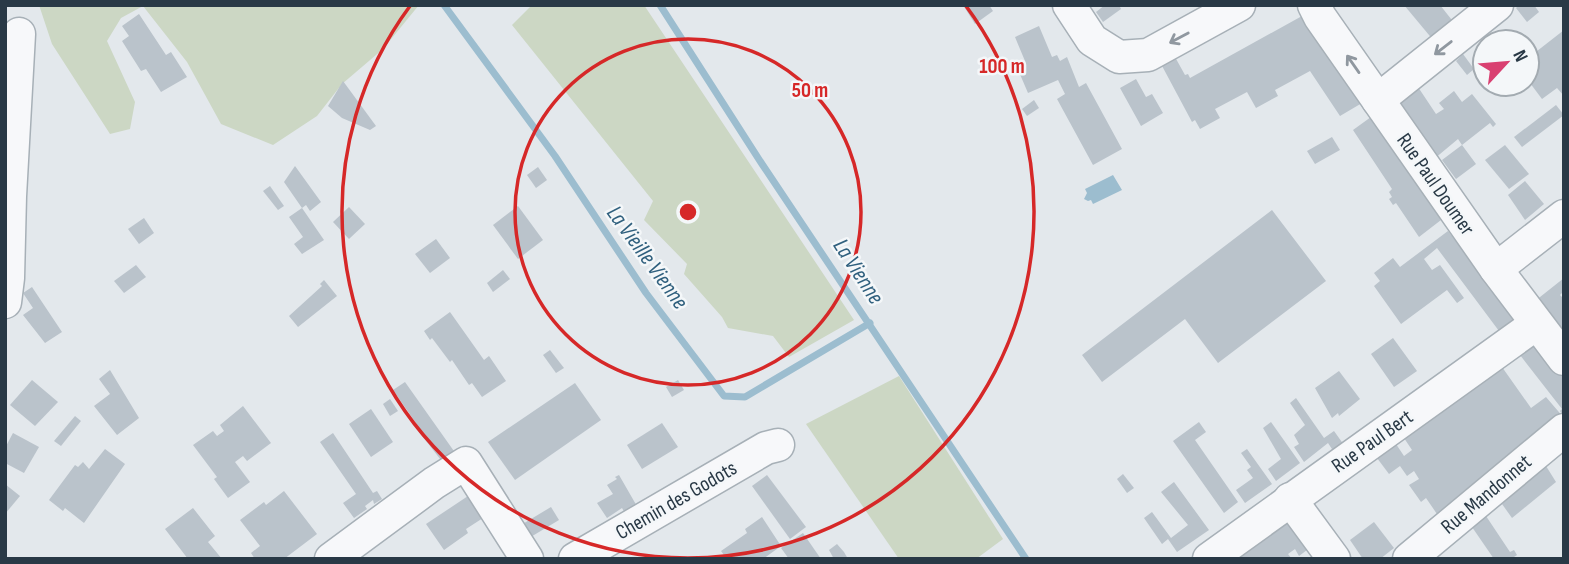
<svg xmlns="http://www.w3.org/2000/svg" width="1569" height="564" font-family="'Sofia Sans Condensed',sans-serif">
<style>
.green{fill:#ccd7c4}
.water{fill:#9cbdcf}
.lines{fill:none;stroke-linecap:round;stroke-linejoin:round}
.stream{stroke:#9cbdcf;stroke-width:7}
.building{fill:#bac3cb}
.minor-casing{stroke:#a7b0b7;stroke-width:35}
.minor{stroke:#f7f8fa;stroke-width:32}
.oneway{stroke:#9098a0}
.ring{fill:none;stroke:#d62828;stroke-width:3.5}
.labels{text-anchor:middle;stroke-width:5;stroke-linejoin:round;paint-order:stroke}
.street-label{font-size:21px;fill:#293946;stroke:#f4f7f9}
.water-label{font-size:23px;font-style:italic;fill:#30607e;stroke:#f4f7f9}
.centre{fill:#d62828;stroke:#f4f7f9;stroke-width:3.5}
.ring-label{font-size:21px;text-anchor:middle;font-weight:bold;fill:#d62828;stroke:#f4f7f9;stroke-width:5;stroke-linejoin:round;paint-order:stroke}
</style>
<rect width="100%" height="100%" fill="#e3e8ec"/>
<g class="green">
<path d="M39 5H419L383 49 342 84 317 116 273 145 221 124 187 62 143 6 121 18 107 41 135 102 130 129 110 134 52 44Z"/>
<path d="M532 5H644L854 320 789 357 773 336 728 328 722 317 684 274 687 264 644 220 653 201 512 25Z"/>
<path d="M899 376 1003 539 976 559H899L806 424Z"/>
</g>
<path class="water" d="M1113 175 1122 190 1093 204 1091 200 1088 201 1084 199 1087 193 1085 189Z"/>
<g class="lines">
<g class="stream">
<path d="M444 5 555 156 646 293 724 396 745 397 870 323"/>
<path d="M660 5 762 164 1026 559"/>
</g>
</g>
<g class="building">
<path d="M963 5H989L993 11 975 24Z"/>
<path d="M1105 5H1119L1121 9 1103 22 1096 12Z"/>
<path d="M1404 5H1440L1455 24 1434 41Z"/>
<path d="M1519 5H1534L1539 12 1527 22 1516 8Z"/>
<path d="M139 14 166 55 171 52 187 77 161 92 146 69 141 71 122 41 129 36 122 26Z"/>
<path d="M1302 16 1362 103 1340 116 1310 71 1275 90 1278 96 1256 108 1247 92 1215 109 1220 118 1200 129 1195 120 1192 122 1161 64 1175 57 1185 75 1188 74 1190 78Z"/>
<path d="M1039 26 1052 57 1057 55 1060 61 1067 57 1079 87 1086 83 1122 149 1093 165 1057 99 1065 94 1058 80 1028 93 1016 65 1025 61 1015 37Z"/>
<path d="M1564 30V96L1557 88 1542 99 1527 79V67L1536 60 1532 55Z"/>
<path d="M1463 54 1474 69 1467 75 1456 61Z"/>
<path d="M1136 79 1146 97 1152 94 1163 113 1141 126 1120 88Z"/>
<path d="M343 81 376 126 370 130 342 118 328 106Z"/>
<path d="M1418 87 1436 114 1444 109 1439 103 1454 91 1462 102 1472 94 1496 124 1493 127 1490 123 1462 145 1476 164 1456 179 1442 160 1462 145 1458 139 1434 159 1400 111 1401 101Z"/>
<path d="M1034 100 1039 108 1027 116 1022 109Z"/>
<path d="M1556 105 1564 115 1522 147 1514 137Z"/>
<path d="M1371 117 1441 220 1419 237 1396 203 1393 205 1389 199 1392 197 1389 192 1392 189 1353 130Z"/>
<path d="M1332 137 1340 150 1315 164 1307 151Z"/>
<path d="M1505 145 1529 174 1509 189 1485 160Z"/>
<path d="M295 166 321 202 310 211 306 205 302 208 324 240 302 254 294 244 303 237 289 217 302 208 284 182Z"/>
<path d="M538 167 547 180 536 188 527 175Z"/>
<path d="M1525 181 1544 204 1525 220 1508 195Z"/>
<path d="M270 186 284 206 278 210 263 191Z"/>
<path d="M518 206 543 240 518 259 493 225Z"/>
<path d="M349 207 365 224 349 239 333 222Z"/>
<path d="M1272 210 1326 281 1218 363 1185 319 1102 382 1082 355Z"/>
<path d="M144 218 154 233 139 244 128 229Z"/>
<path d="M1448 231 1516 319 1499 331 1437 248 1424 259 1432 270 1440 265 1464 298 1457 303 1447 290 1401 324 1374 286 1380 281 1374 273 1393 258 1400 267Z"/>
<path d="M436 239 450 258 430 273 415 254Z"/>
<path d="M136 265 146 277 124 293 114 281Z"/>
<path d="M503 270 510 279 493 292 487 283Z"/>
<path d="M1564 278V291L1560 295 1564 299V339L1535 301Z"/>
<path d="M324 280 337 296 298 327 289 316 322 286 320 284Z"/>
<path d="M32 287 62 332 45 343 23 315 33 308 23 293Z"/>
<path d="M450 312 484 360 489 356 506 381 482 397 472 383 469 385 452 360 450 362 432 338 430 340 424 331Z"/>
<path d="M1393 338 1417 371 1394 387 1371 354Z"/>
<path d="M1535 344 1564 379V416L1560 411 1562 409 1520 355Z"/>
<path d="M550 350 564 368 556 373 543 355Z"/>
<path d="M1502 367 1531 408 1546 397 1564 418 1435 526 1430 519 1437 514 1426 498 1421 502 1409 485 1419 479 1414 471 1407 476 1400 466 1389 474 1377 458 1396 444 1404 456 1412 450 1404 438Z"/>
<path d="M110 370 139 418 117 435 94 406 110 394 99 379Z"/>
<path d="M1339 371 1360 399 1339 416 1338 413 1332 418 1315 388Z"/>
<path d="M32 380 58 402 35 426 10 405Z"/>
<path d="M678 380 684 390 672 397 666 387Z"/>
<path d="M405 382 456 454 444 464 416 428 418 426 393 390Z"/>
<path d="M575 383 601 420 515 480 488 442Z"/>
<path d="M1296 398 1324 438 1334 431 1344 445 1334 452 1328 443 1304 462 1294 447 1299 444 1294 435 1305 425 1290 403Z"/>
<path d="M390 399 398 411 390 416 383 404Z"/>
<path d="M243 406 271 443 247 461 243 456 235 462 250 482 228 498 214 479 217 477 193 445 213 431 217 436 224 431 220 425Z"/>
<path d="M371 409 393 442 371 457 349 424Z"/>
<path d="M75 416 81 421 61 446 54 441Z"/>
<path d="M1199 422 1206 432 1195 440 1238 502 1224 513 1173 441Z"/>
<path d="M1271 422 1300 463 1276 481 1268 469 1281 459 1263 428Z"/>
<path d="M662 423 678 447 642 469 627 445Z"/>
<path d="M13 433 39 447 24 473 5 463V448Z"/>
<path d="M333 433 373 493 377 491 382 499 374 504 373 500 365 506 367 509 354 518 343 503 356 494 320 442Z"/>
<path d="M105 449 125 464 84 523 65 508 63 511 49 500 75 465 78 467 83 462 89 469Z"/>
<path d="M1247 449 1272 484 1245 503 1236 490 1253 478 1247 470 1251 467 1241 453Z"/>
<path d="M1546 466 1556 482 1512 518 1502 504Z"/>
<path d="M1123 474 1134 488 1127 493 1117 479Z"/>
<path d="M619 475 638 508 626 515 622 508 607 518 597 503 613 494 607 485 617 479 615 477Z"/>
<path d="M767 475 806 527 790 539 752 486Z"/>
<path d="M1174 482 1209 530 1177 552 1168 539 1162 544 1144 518 1152 512 1171 538 1188 525 1161 492Z"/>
<path d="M5 484 20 496 5 514Z"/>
<path d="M284 491 317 534 284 559H255L251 553 260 546 240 520 264 502 266 505Z"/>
<path d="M468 496 483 518 466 529 468 533 444 550 426 524Z"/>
<path d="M551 507 559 520 529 538 521 525Z"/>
<path d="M193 508 215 536 208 542 222 559H188L165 529Z"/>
<path d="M1486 516 1510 552 1514 550 1517 555 1514 557 1515 559H1494L1472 527Z"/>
<path d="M762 517 781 546 763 559H727L721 551 747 533 745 529Z"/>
<path d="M1288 522 1307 550 1299 556 1295 549 1288 554 1292 559 1285 557 1282 559H1237Z"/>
<path d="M1374 522 1394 548 1380 559H1363L1350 540Z"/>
<path d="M803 533 821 559H789L781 548Z"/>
<path d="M837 544 844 552 848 559H834L829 550Z"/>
</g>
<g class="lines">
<defs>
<g id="minor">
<path d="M1069 5 1092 40 1119 57 1148 55 1239 5"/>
<path d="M1314 5 1320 17 1496 269 1564 359"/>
<path d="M1378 100 1497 5"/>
<path d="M1496 269 1564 216"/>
<path d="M5 302 8 278 10 196 19 34"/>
<path d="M1290 499 1334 559"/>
<path d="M331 559 434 483 466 463 527 559"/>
<path d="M575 559 766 448 778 445"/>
<path d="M1209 559 1536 324"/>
<path d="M1409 559 1564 430"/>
</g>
</defs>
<use href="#minor" class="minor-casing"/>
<use href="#minor" class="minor"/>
</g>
<defs><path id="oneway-shaft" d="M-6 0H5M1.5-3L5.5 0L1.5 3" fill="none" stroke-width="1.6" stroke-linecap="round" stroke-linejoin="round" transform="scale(1.75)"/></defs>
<g class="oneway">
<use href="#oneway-shaft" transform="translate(1179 38) rotate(152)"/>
<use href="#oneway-shaft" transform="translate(1443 48) rotate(142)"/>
<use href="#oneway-shaft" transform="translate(1353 64) rotate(-125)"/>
</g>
<g class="ring">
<circle cx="688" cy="212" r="173"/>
<path d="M966 6A346 346 0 1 1 410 6"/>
</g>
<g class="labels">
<g class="street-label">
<text transform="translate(1436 184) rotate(55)" y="7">Rue Paul Doumer</text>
<text transform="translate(1372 441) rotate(-35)" y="7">Rue Paul Bert</text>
<text transform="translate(1486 494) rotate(-40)" y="7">Rue Mandonnet</text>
<text transform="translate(676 500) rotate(-30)" y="7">Chemin des Godots</text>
</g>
<g class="water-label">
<text transform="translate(648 257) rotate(54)" y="8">La Vieille Vienne</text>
<text transform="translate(859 271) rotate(57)" y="8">La Vienne</text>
</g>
</g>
<circle cx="688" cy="212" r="10" class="centre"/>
<g class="ring-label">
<text x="1002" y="73">100 m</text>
<text x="810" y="97">50 m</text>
</g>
<rect width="1569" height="564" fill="none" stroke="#293946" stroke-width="14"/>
<g transform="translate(1506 63) rotate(64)"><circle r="33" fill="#f4f7f9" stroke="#a3abb1" stroke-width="2"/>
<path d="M0-5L12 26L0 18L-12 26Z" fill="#d94071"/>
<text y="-10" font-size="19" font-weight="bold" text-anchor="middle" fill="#293946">N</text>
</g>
</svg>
